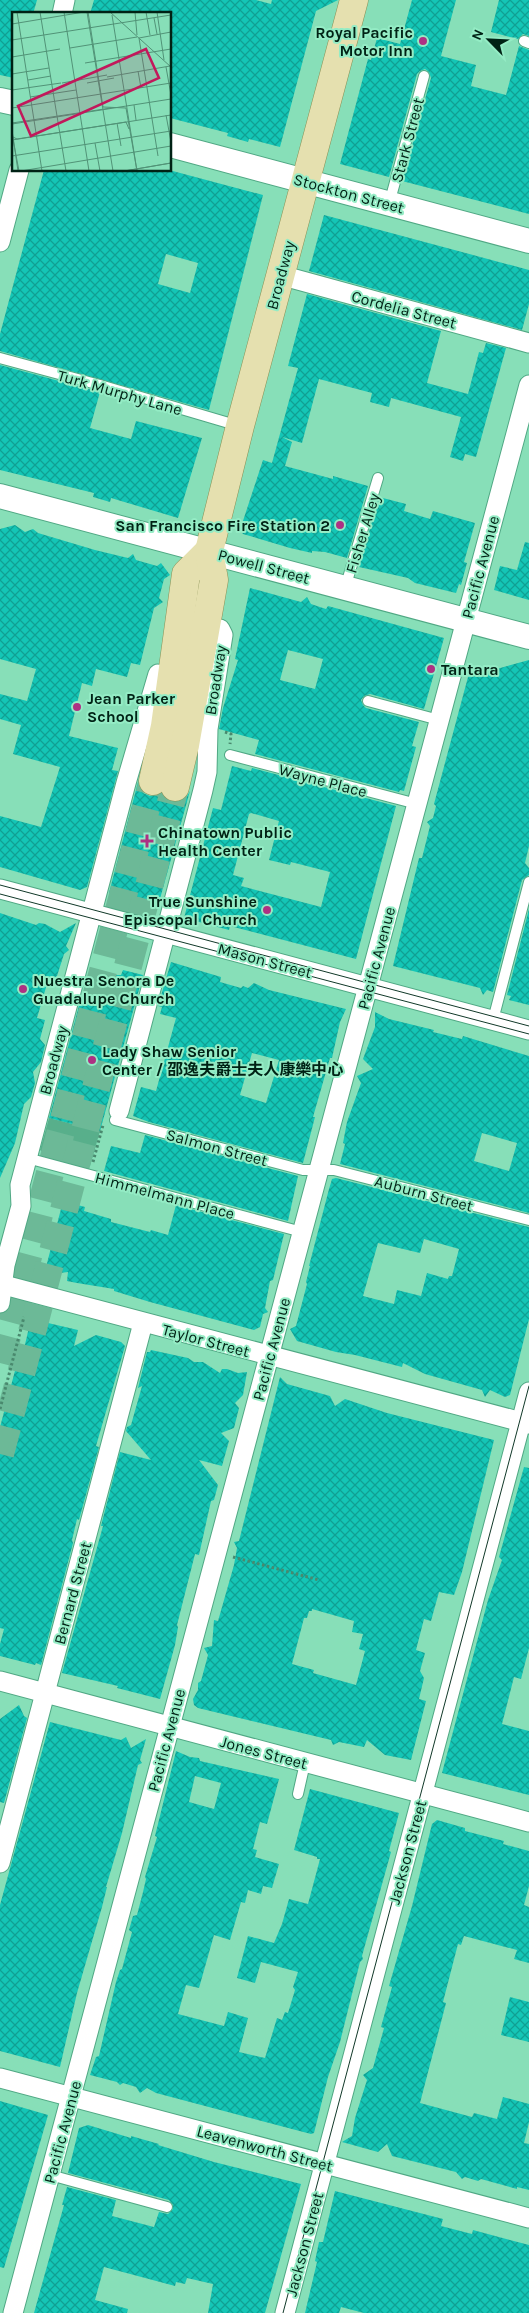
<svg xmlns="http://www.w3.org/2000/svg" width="529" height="2313" font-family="Karla,'Noto Sans SC',sans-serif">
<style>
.garden{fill:#58af8b}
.building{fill:url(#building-cross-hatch);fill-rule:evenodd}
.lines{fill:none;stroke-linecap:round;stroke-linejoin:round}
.primary-tunnel{stroke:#6cb997;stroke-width:28;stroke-dasharray:28 14;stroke-linecap:butt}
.service-casing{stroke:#50a884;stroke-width:12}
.minor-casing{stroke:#50a884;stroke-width:21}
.tertiary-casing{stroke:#50a884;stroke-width:26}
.primary-casing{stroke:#899056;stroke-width:29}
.path{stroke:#49896e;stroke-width:3;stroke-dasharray:2.5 2.5;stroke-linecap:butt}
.service{stroke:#fff;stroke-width:10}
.minor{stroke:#fff;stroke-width:19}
.tertiary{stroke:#fff;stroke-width:24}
.primary{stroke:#e5e0af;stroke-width:28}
.tram{stroke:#113929;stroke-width:1}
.poi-dot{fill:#ad3183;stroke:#94ecc5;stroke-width:2}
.labels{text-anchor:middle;stroke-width:4;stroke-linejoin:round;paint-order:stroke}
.poi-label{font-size:16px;font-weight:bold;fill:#002215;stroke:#94ecc5;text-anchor:start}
.street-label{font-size:16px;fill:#002215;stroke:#94ecc5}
.inset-road{fill:none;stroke:#519377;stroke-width:1}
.view{fill:#c2185b;fill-opacity:0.15;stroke:#c2185b;stroke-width:2.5}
.inset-edge{fill:none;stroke:#002215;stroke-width:2.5}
</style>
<defs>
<pattern id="building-cross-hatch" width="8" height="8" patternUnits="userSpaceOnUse" patternTransform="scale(1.25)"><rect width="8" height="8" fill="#14c6b6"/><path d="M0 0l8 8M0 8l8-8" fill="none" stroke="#10a093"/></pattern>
</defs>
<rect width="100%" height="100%" fill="#87dfb8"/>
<path class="garden" d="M49 1118 100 1131 90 1166 45 1154 40 1150Z"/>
<g class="building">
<path d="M0 0H37L33 14H14V78L0 75Z"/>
<path d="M94 0H256L271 4 272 0H338L316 11 280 147 249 139 248 142 227 136 228 133 170 118V14H90Z"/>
<path d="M412 0H456L441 56 476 65 471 86 506 95 519 46 529 50V214L402 181 431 78 429 72 425 69 420 71 417 74 389 177 340 164 368 59 371 60 377 38 400 44Z"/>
<path d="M499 0H529V36L523 34 518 39 491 32Z"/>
<path d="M44 170H169L263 195 209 410 0 351V334ZM166 254 198 263 190 293 158 284Z"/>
<path d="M324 215 529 270V304L522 330 309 271Z"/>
<path d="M307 294 441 331 427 383 468 394 479 352 483 353 486 343 506 348 476 457 465 454 463 461 450 457 461 417 391 398 389 407 370 402 372 393 319 379 302 443 282 437 292 442 285 466 333 479V476L368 486 347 558 325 552 312 551V553L290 548 243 534 240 530 263 460 272 463 298 368 288 366Z"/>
<path d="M0 365 100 392 90 428 131 439 136 421 202 438 178 518 111 498 110 502 93 497 94 493 0 470Z"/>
<path d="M379 497 406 504 404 511 430 519 433 511 475 523 464 562 467 563 461 585 459 584 456 593 415 583 408 578 359 567Z"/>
<path d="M15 525 25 532 33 529 38 533 95 550 128 558 133 554 136 560 157 566 161 563 170 575 164 579 159 598 163 602 154 608 140 665 131 663 127 677 96 669 92 686 82 683 69 736 118 748 112 770 118 771 87 887 80 890 0 867V816L41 827 60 767 13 754 21 725 0 719V694L27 701 36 669 0 659V529Z"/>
<path d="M525 542 529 543V600L494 590 500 566 517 570Z"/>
<path d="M250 588 301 602 307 597 311 604 326 609 328 606 444 638 424 709 370 694 364 696 361 700 363 705 366 708 419 722 412 746 416 747 404 791 400 790 399 792 255 754 259 740 219 729 223 708 238 660 235 659ZM288 650 323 659 315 689 280 680Z"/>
<path d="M529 660V846L525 863 529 868V875L522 880 493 992 487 990 483 995 480 988 393 966 419 858H422L430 826 427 822 433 818 436 806 434 804 468 677Z"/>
<path d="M232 766 251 771 252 768 396 806 356 959 230 926 229 930 184 918 213 808 221 810ZM251 813 279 821 269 860 290 865 291 862 330 872 321 907 241 886 244 878 233 875 249 814Z"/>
<path d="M138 782 143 793 150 796 161 794 165 799 172 802H180L186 798 190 791 158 906 109 893Z"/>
<path d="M529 909V1005L509 1000 511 996 507 995Z"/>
<path d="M0 913 36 925 39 923 45 924 60 932 76 923 66 946 69 950 64 954 57 976 47 984 37 1018 45 1020 40 1039 45 1045 41 1062 33 1072 35 1083 31 1097 24 1104 15 1143 0 1178Z"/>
<path d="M171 962 221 977 220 982 241 988 243 986 248 988 254 983 269 990 346 1009 340 1022 332 1058H330L313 1117H315L303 1163 149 1122 133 1116 141 1087 156 1091 176 1018 160 1014 162 1007 158 1006ZM252 1053 279 1060 266 1103 240 1095Z"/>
<path d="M123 970 143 975 100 1131 49 1118 81 998 85 999 88 990 93 991 110 975H121Z"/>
<path d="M375 1012 389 1019 434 1030 433 1032 462 1039 463 1036 529 1056V1213L340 1164 345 1144 343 1143 347 1122 361 1083 357 1076 373 1069 363 1059 375 1027ZM482 1133 517 1143 509 1171 474 1161Z"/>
<path d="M145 1135 298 1176 288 1221 104 1171 111 1146 140 1153Z"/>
<path d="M336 1178 529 1227V1319L510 1395 505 1397 490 1390 485 1397 482 1390 425 1374 403 1363 402 1367 355 1355 336 1352 297 1341 290 1329 296 1326 307 1284 306 1282 310 1266H309L329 1189 332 1179ZM424 1239 459 1249 452 1276H449L448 1279 427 1273 421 1296 397 1290 394 1304 363 1296 378 1243 420 1253Z"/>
<path d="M63 1201 85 1207 84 1211 111 1219V1222L150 1232 151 1230 168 1235 176 1205 284 1234 273 1280 270 1281 265 1308 268 1312 263 1314 260 1327 254 1330 150 1302 114 1291V1289L77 1283 67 1281 68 1272 44 1275Z"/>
<path d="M31 1319 78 1330 74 1346 96 1335 121 1342 125 1346 96 1446 99 1447 79 1520 77 1519 72 1540 73 1543 41 1665 36 1663 35 1665 0 1656V1644L4 1629 0 1628V1427L20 1352 23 1353Z"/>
<path d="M151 1350 188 1358 194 1362H203L220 1373 222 1369H227L238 1373 247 1372 243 1395 235 1403 239 1408 234 1428 221 1433 229 1441 222 1466 199 1460 218 1485 214 1500 211 1501 199 1555 195 1554 177 1625 178 1627 175 1645 160 1699 117 1688 118 1686 62 1673 103 1526H101L120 1452 151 1460 126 1431 127 1427 131 1425 142 1386 138 1388 147 1352H150Z"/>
<path d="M280 1377 287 1384 330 1396 335 1406 345 1399 387 1413 494 1440 462 1572 454 1595 439 1592 431 1621 424 1619 416 1650 425 1653 420 1671 424 1678 419 1699 426 1701 411 1760 385 1755 367 1740 364 1747 339 1742 333 1745 331 1740 198 1708 194 1705 193 1699 198 1690V1683L201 1681 208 1655 204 1648 212 1646 214 1620 218 1621 234 1565 237 1548 234 1542 239 1541ZM312 1609 354 1621 352 1632 363 1634 359 1649 365 1651 356 1685 313 1673 314 1670 292 1664 304 1618H307L309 1611H312Z"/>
<path d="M524 1467 529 1468V1648L521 1679 514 1677 502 1724 529 1731V1795L442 1773 488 1600 502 1560 499 1557Z"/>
<path d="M19 1705 24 1716 27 1718 4 1803 0 1802V1719Z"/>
<path d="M50 1722 121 1740 126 1737 131 1748 146 1739 140 1760 142 1763 138 1765 122 1833 106 1887H107L102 1907 77 1993 60 2067 0 2051V1905Z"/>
<path d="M176 1751 190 1757 199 1758 200 1761 279 1779 267 1824 260 1822 253 1849 257 1850 255 1857 279 1864 272 1888 263 1886 261 1894 248 1890 245 1903 241 1902 230 1940 214 1935 199 1988 186 1985 178 2014 224 2026 228 2012 248 2018 239 2052 265 2058 277 2018 282 2020 285 2012 288 2013 295 1990 293 1987 298 1972 261 1962 255 1983 237 1978 248 1936 274 1943 282 1924 289 1899 308 1904 320 1859H317V1857L294 1850 310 1789 399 1813 389 1851 391 1852 362 1956 363 1959 360 1962 340 2042 328 2077 314 2133 311 2134 156 2093 147 2088 140 2093 136 2087 123 2083 120 2085 117 2082 90 2075 96 2057 99 2056 116 1982 120 1970 122 1969 132 1932 129 1930 133 1916 137 1915 143 1892 146 1879 145 1877 157 1837 155 1836ZM195 1776 221 1783 214 1809 189 1802Z"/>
<path d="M437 1820 465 1828V1831L504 1841 503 1844 529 1851V1886L524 1905 529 1907V1963L514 1959 517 1950 464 1936 461 1945 458 1944 443 2002 446 2003 420 2103 472 2117 474 2113 497 2119 503 2097 529 2104V2122L524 2143 529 2144V2190L517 2187V2189L481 2179 478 2181 465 2177 462 2179 456 2172 392 2156 387 2144 378 2152 342 2142 352 2136 355 2118 367 2080 363 2075 373 2068 384 2028 381 2027 392 1987 389 1986 412 1906 432 1824Z"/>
<path d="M510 1997 529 2002V2042L501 2035Z"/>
<path d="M0 2101 48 2115 4 2268 0 2267Z"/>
<path d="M88 2125 131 2138V2136L159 2144 158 2145 214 2162 301 2184 265 2313H208L213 2284 187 2278 185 2284 176 2282 175 2286 104 2267 95 2300 128 2309 127 2313H34L64 2205H62L67 2187 116 2200 112 2216 154 2227 159 2212 168 2214 173 2209V2205L169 2200 68 2173 79 2128Z"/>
<path d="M335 2191 443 2219 441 2226 472 2234 473 2230 529 2245V2313H364L341 2307 339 2313H305L317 2262 315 2261 319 2242H323Z"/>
</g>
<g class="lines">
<g class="primary-tunnel">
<path d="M0 1363 153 781"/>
<path d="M0 1454 175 787"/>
</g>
<defs>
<g id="service">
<path d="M524 41 529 43"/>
<path d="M389 204 424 76"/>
<path d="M0 358 100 385 239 426"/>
<path d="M345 588 378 478"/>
<path d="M368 701 439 720"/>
<path d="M230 755 417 804"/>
<path d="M493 1020 529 882"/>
<path d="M115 1120 303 1170H334L529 1220"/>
<path d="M27 1158 302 1232"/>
<path d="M298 1794 305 1763"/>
<path d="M50 2175 167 2207"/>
</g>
<g id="minor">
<path d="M62 14 65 0"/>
<path d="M0 242 19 170"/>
<path d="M280 275 529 343"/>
<path d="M0 889 529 1030"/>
<path d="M119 1111 203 790 207 772 208 729 223 635 220 629"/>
<path d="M0 1284 529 1424"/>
<path d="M0 1303 5 1265 21 1206 20 1185 126 783 158 674"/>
<path d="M0 1681 529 1822"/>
<path d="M0 1863 143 1323"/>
<path d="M0 2078 529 2218"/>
<path d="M13 2313 529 385"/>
<path d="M285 2313 529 1392"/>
</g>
<g id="tertiary">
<path d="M0 100 14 103"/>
<path d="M170 145 529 241"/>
<path d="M0 496 529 637"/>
</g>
<g id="primary">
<path d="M153 781 165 726 186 574 209 551"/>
<path d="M175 787 185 745 214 580 209 551 240 426 354 0"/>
</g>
</defs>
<use href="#service" class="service-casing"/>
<use href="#minor" class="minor-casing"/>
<use href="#tertiary" class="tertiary-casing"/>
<use href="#primary" class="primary-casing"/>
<g class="path">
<path d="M225 732 231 734 230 744"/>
<path d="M93 1162 103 1125"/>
<path d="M0 1409 24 1317"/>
<path d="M233 1557 319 1580"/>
</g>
<use href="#service" class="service"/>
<use href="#minor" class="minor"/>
<use href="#tertiary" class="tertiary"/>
<use href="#primary" class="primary"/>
<g class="tram">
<path d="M0 885 529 1026"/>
<path d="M0 894 529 1034"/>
<path d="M283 2313 529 1386"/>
</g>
</g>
<g class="poi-dot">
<circle cx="423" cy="41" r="5"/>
<circle cx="340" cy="525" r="5"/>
<circle cx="431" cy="669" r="5"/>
<circle cx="77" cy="707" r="5"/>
<path d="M144.5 833.5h5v5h5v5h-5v5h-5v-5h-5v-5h5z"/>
<circle cx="267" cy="910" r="5"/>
<circle cx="23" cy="989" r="5"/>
<circle cx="92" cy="1060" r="5"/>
</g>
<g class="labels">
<g class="poi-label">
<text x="413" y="38" text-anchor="end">Royal Pacific<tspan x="413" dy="18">Motor Inn</tspan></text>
<text x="330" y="531" text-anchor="end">San Francisco Fire Station 2</text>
<text x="441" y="675">Tantara</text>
<text x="87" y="704">Jean Parker<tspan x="87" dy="18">School</tspan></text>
<text x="158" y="838">Chinatown Public<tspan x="158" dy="18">Health Center</tspan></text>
<text x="257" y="907" text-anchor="end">True Sunshine<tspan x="257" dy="18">Episcopal Church</tspan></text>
<text x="33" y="986">Nuestra Senora De<tspan x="33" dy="18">Guadalupe Church</tspan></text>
<text x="102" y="1057">Lady Shaw Senior<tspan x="102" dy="18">Center / 邵逸夫爵士夫人康樂中心</tspan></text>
</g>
<g class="street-label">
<text transform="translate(407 140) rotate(-75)" y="6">Stark Street</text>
<text transform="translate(349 193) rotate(15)" y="6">Stockton Street</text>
<text transform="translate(280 275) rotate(-75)" y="6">Broadway</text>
<text transform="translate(404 309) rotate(15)" y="6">Cordelia Street</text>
<text transform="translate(120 392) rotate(16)" y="6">Turk Murphy Lane</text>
<text transform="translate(362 533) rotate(-73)" y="6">Fisher Alley</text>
<text transform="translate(264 566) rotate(15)" y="6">Powell Street</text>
<text transform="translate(480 567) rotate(-75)" y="6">Pacific Avenue</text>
<text transform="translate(215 680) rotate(-81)" y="6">Broadway</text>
<text transform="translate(323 780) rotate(15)" y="6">Wayne Place</text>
<text transform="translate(376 958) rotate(-75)" y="6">Pacific Avenue</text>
<text transform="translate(265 960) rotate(15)" y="6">Mason Street</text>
<text transform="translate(53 1060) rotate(-75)" y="6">Broadway</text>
<text transform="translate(217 1147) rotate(15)" y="6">Salmon Street</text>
<text transform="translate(424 1193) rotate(15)" y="6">Auburn Street</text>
<text transform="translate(165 1195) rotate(15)" y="6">Himmelmann Place</text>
<text transform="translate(206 1340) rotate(15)" y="6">Taylor Street</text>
<text transform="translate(271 1349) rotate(-75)" y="6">Pacific Avenue</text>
<text transform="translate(72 1593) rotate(-75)" y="6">Bernard Street</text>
<text transform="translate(166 1740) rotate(-75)" y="6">Pacific Avenue</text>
<text transform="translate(264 1752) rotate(15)" y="6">Jones Street</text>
<text transform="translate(407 1852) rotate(-75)" y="6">Jackson Street</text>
<text transform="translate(62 2132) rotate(-75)" y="6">Pacific Avenue</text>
<text transform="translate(265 2148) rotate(15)" y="6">Leavenworth Street</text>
<text transform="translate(304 2244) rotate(-75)" y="6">Jackson Street</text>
</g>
</g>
<g transform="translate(12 12)">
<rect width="159" height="159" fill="#87dfb8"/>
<path class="inset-road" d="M5 0 30 159M28 0 54 159M52 0 77 159M75 0 101 159M76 0 91 95 114 96 125 159M98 0 159 55M123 0 125 23M134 0 138 23M145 0 152 48M100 3 125 159M142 6 145 22M0 12 72 0M0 28 159 3M58 36 125 25M0 45 48 37M73 51 159 37M154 55 159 83M126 59 129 76M0 62 37 56M95 65 158 54M16 68 39 64M50 71 95 63M75 71 102 66M0 78 49 71M18 85 64 78M122 93 124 108M0 96 159 71M154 103 159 130M0 111 99 96M105 111 109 134M0 112 159 87M0 118 6 159M0 122 7 159M1 125 5 127 114 110 117 117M0 128 159 103M83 131 88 159M0 144 159 119M146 144 127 26 159 20M9 159 159 134M112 159 159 151M113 159 159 151"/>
<path class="view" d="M134 37 147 66 19 124 6 94Z"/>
<rect width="159" height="159" class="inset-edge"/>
</g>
<g transform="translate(489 40) rotate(294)" stroke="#94ecc5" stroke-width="4" paint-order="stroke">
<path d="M0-4L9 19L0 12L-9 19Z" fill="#002215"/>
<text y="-8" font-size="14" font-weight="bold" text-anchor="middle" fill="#002215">N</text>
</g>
</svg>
